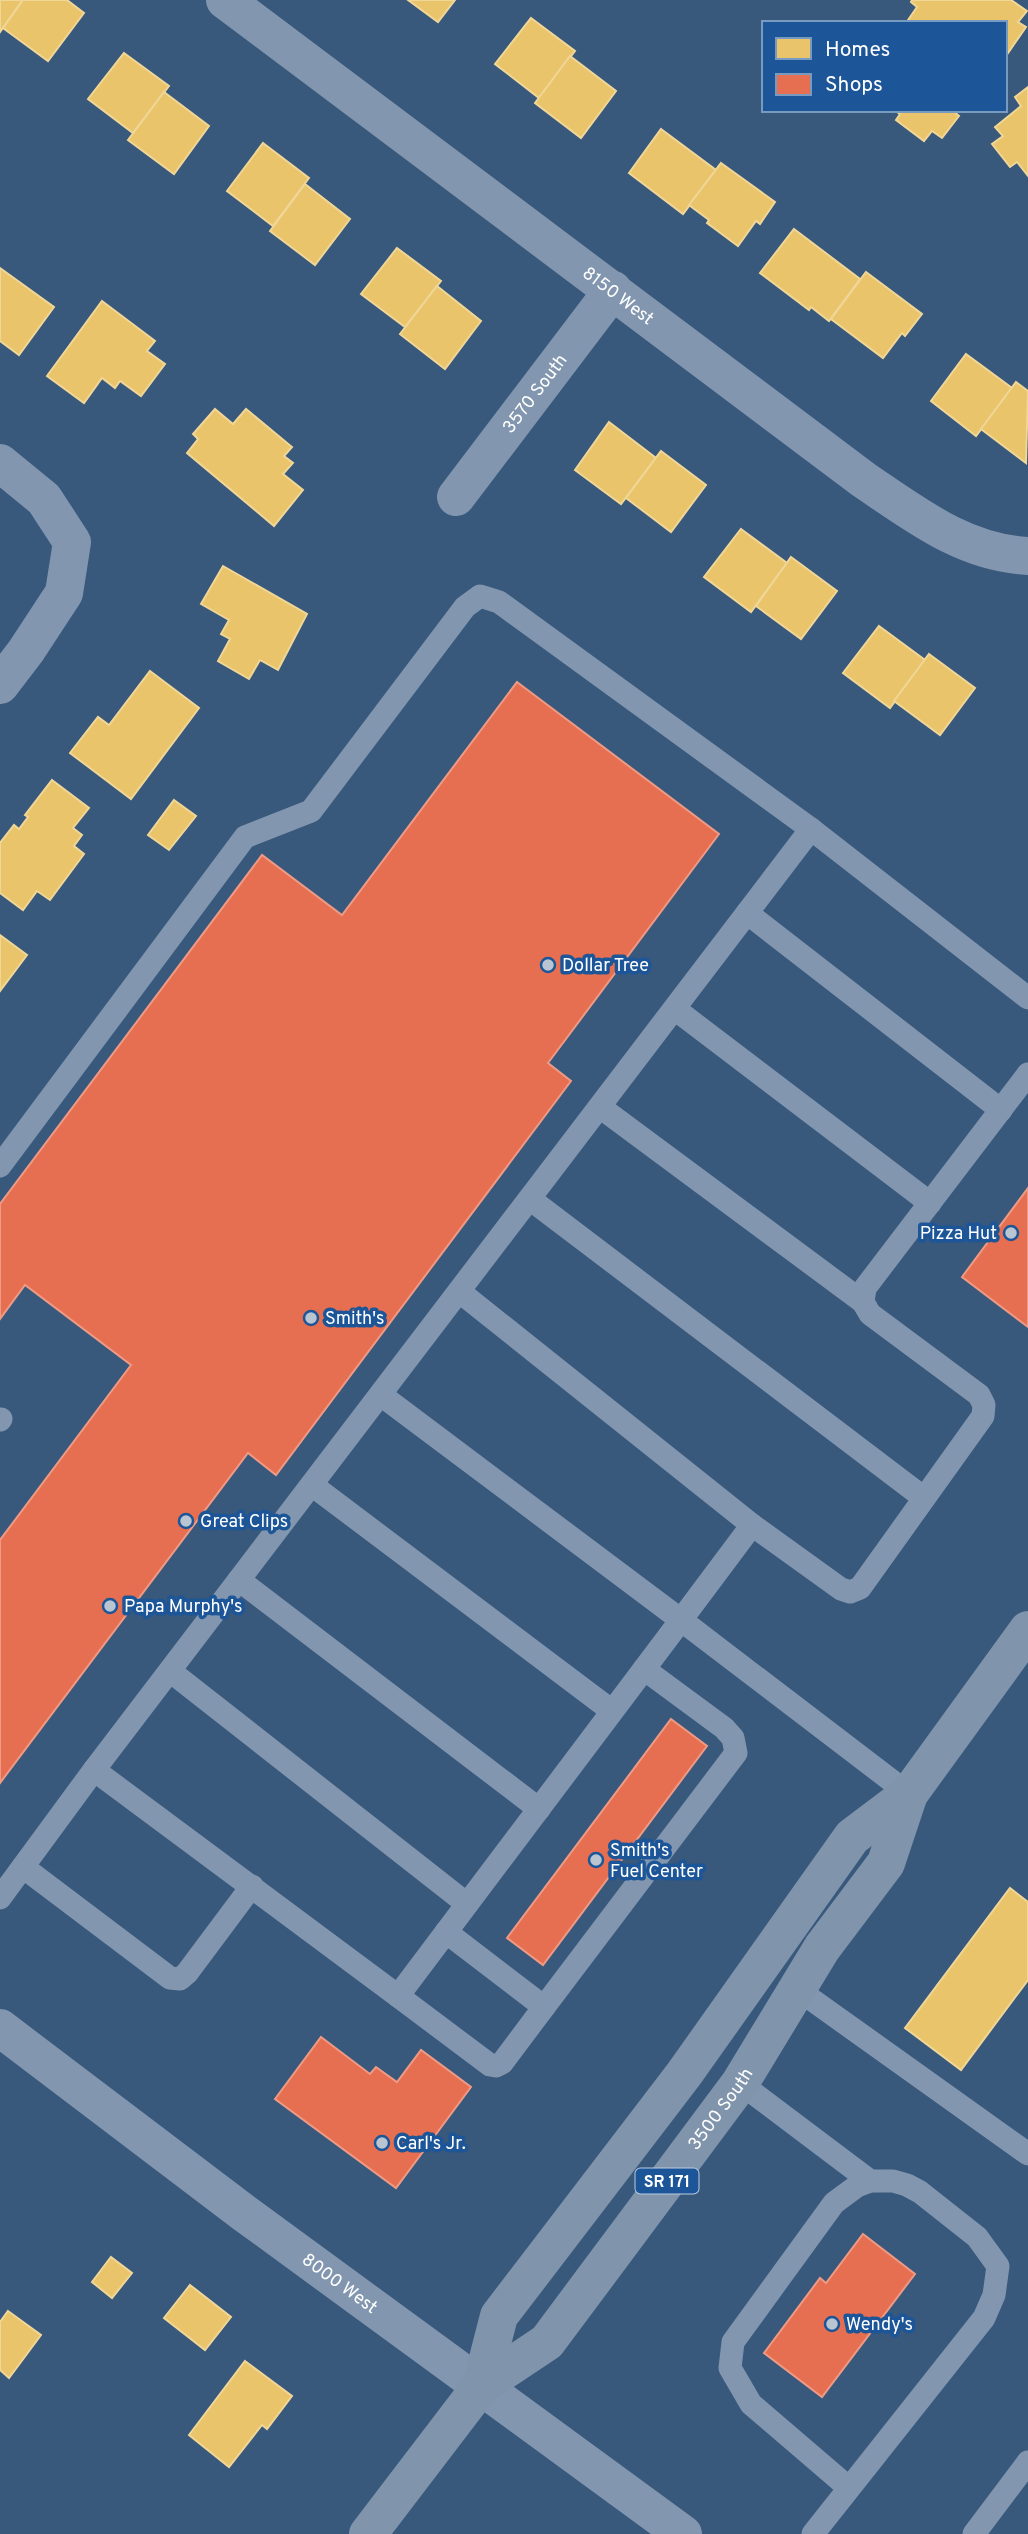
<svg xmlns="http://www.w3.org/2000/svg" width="1028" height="2534" font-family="Overpass,sans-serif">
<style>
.homes{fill:#e9c46a;stroke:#f0d697;stroke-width:2}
.shops{fill:#e76f51;stroke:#ee9a85;stroke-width:2}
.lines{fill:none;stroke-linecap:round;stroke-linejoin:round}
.service{stroke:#8297af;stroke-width:23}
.minor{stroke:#8297af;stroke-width:38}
.tertiary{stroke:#8297af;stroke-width:38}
.primary{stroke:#8094ac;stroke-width:38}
.poi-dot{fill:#b9c5d1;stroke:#1c5698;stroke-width:2.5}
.labels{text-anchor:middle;stroke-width:7;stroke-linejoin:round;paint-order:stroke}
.shield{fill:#1c5698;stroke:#bbcce0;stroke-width:2}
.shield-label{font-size:16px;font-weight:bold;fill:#fff}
.street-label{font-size:18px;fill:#fff;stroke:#1c5698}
.poi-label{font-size:18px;fill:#fff;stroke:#1c5698;text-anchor:start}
</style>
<rect width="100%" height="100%" fill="#38587c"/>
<g class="homes">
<path d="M0 0H23L0 32Z"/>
<path d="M23 0H67L84 13 48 61 3 28Z"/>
<path d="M408 0H455L438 22Z"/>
<path d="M912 0H1011L1027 11 1018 22 1026 27 1008 53 1005 51V23H906L917 7 911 2Z"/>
<path d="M531 18 575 51 539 98 495 64Z"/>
<path d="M124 53 169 86 133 133 88 99Z"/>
<path d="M570 56 616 91 581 138 535 103Z"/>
<path d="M1028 87V176L1017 162 1010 167 992 144 1003 136 995 127 1021 106 1015 97Z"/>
<path d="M164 92 209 126 174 174 128 140Z"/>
<path d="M894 110H952L959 116 942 138 932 131 924 141 896 120 900 114Z"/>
<path d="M661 129 716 170 683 214 629 173Z"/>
<path d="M263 143 309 178 273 226 227 191Z"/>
<path d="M721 163 775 202 760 224 756 221 738 246 707 223 709 220 689 205Z"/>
<path d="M305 184 350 219 315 265 270 231Z"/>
<path d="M794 229 860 279 829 321 811 307 809 310 760 273Z"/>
<path d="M397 248 441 281 405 327 361 294Z"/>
<path d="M0 268 54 307 19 355 0 341Z"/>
<path d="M866 272 922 314 905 336 902 333 883 358 831 319Z"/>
<path d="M437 286 481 321 445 369 400 334Z"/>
<path d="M102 301 155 341 147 351 165 364 141 396 120 381 115 388 102 378 84 403 47 376Z"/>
<path d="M966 354 1012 388 976 436 931 401Z"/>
<path d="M1016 382 1028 391 1026 463 981 429Z"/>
<path d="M215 409 233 424 246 409 292 447 284 456 293 463 283 474 303 490 274 526 187 453 198 439 193 434Z"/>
<path d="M609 422 656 458 621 504 575 470Z"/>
<path d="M661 451 706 485 671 532 626 498Z"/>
<path d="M741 529 787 563 751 612 704 577Z"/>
<path d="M791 557 837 591 801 639 756 606Z"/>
<path d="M223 566 307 614 278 670 260 660 249 679 218 661 230 639 221 634 229 620 201 604Z"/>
<path d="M879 626 925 660 890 708 843 673Z"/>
<path d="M929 654 975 688 940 735 894 701Z"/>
<path d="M150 671 199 708 131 799 70 753 98 717 109 725Z"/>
<path d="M52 780 89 808 73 828 82 835 74 846 84 854 50 900 37 891 23 910 0 893V843L14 825 19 829 28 817 25 815Z"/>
<path d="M174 800 196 816 169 850 148 835Z"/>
<path d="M0 935 27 955 0 991Z"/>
<path d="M1010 1888 1028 1902V1980L961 2070 905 2028Z"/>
<path d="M111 2257 132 2273 112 2298 92 2282Z"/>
<path d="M190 2285 231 2317 205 2350 164 2318Z"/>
<path d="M8 2311 41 2335 9 2378 0 2370V2322Z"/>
<path d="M245 2361 292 2396 267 2429 262 2425 229 2467 189 2435Z"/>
</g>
<g class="shops">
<path d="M517 682 719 834 548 1063 571 1081 276 1475 248 1453 0 1783V1540L131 1365 25 1285 0 1319V1204L262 855 342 915Z"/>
<path d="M1028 1188V1327L962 1277Z"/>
<path d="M671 1719 707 1746 543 1965 507 1938Z"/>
<path d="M321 2037 370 2074 376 2067 397 2082 421 2050 471 2087 396 2188 275 2099Z"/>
<path d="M863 2234 915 2274 822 2397 764 2353 820 2278 826 2283Z"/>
</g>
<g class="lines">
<g class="service">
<path d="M747 913 1001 1110"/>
<path d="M675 1009 930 1203"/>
<path d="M600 1107 863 1302"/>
<path d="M0 1166 245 837 311 811 465 607 480 596 499 602 811 829 1028 998"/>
<path d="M530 1199 924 1498"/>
<path d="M460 1292 752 1525"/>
<path d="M0 1420 1 1419"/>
<path d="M312 1485 612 1711"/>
<path d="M239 1580 539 1809"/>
<path d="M170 1671 467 1904"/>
<path d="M94 1770 398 1996 681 1620 381 1395"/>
<path d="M909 1794 681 1620 752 1525 841 1589 850 1592 860 1588 983 1416 984 1405 979 1395 870 1314 863 1302 865 1288 1028 1074"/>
<path d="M23 1867 170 1978 180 1979 187 1973 252 1886"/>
<path d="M0 1898 94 1770 811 829"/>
<path d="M446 1932 544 2007 736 1753 733 1738 724 1728 644 1669"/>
<path d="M797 1989 1028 2154"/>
<path d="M398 1996 490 2065 496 2066 502 2063 544 2007"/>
<path d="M740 2083 870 2181"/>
<path d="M813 2534 984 2318 994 2295 998 2266 977 2237 920 2192 907 2185 893 2181H870L857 2186 834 2203 733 2342 730 2368 751 2404 849 2488"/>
<path d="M974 2534 1028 2462"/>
</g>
<g class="minor">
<path id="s1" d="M225 0 864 480C916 515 964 553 1028 556"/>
<path d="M0 463 44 499 72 542 64 593 26 651 0 685"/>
<path id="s2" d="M456 497 613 290"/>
</g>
<path class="tertiary" id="s3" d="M0 2028 244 2213 683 2534"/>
<g class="primary">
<path d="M481 2386 499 2316 684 2074 852 1837 909 1794 1028 1630"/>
<path id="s4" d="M368 2534 481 2386 547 2342 740 2083 822 1948 886 1863 909 1794"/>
</g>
</g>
<g class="poi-dot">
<circle cx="548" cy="965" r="7"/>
<circle cx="1011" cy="1233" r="7"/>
<circle cx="311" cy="1318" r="7"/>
<circle cx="186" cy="1521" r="7"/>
<circle cx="110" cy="1606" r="7"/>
<circle cx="596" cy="1860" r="7"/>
<circle cx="382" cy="2143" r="7"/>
<circle cx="832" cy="2324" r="7"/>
</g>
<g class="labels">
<rect class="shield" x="635.5" y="2168.5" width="63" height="25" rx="5"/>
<g class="shield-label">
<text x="667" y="2187">SR 171</text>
</g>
<g class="street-label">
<text dy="6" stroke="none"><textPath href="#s1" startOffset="492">8150 West</textPath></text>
<text dy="6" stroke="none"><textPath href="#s2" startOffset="130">3570 South</textPath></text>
<text dy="6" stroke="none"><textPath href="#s4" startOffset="556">3500 South</textPath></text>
<text dy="6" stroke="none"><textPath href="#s3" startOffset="425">8000 West</textPath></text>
</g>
<g class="poi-label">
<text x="562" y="971">Dollar Tree</text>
<text x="997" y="1239" text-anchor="end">Pizza Hut</text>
<text x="325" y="1324">Smith's</text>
<text x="200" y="1527">Great Clips</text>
<text x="124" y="1612">Papa Murphy's</text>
<text x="610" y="1856">Smith's<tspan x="610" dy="21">Fuel Center</tspan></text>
<text x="396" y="2149">Carl's Jr.</text>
<text x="846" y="2330">Wendy's</text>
</g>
</g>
<rect x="762" y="21" width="245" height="91" fill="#1c5698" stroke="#779ac1" stroke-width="2"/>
<rect x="776" y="38" width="35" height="21" fill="#e9c46a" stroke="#779ac1" stroke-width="2"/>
<text x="825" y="56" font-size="21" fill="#ffffff">Homes</text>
<rect x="776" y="74" width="35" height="21" fill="#e76f51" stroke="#779ac1" stroke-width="2"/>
<text x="825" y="91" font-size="21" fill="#ffffff">Shops</text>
</svg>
